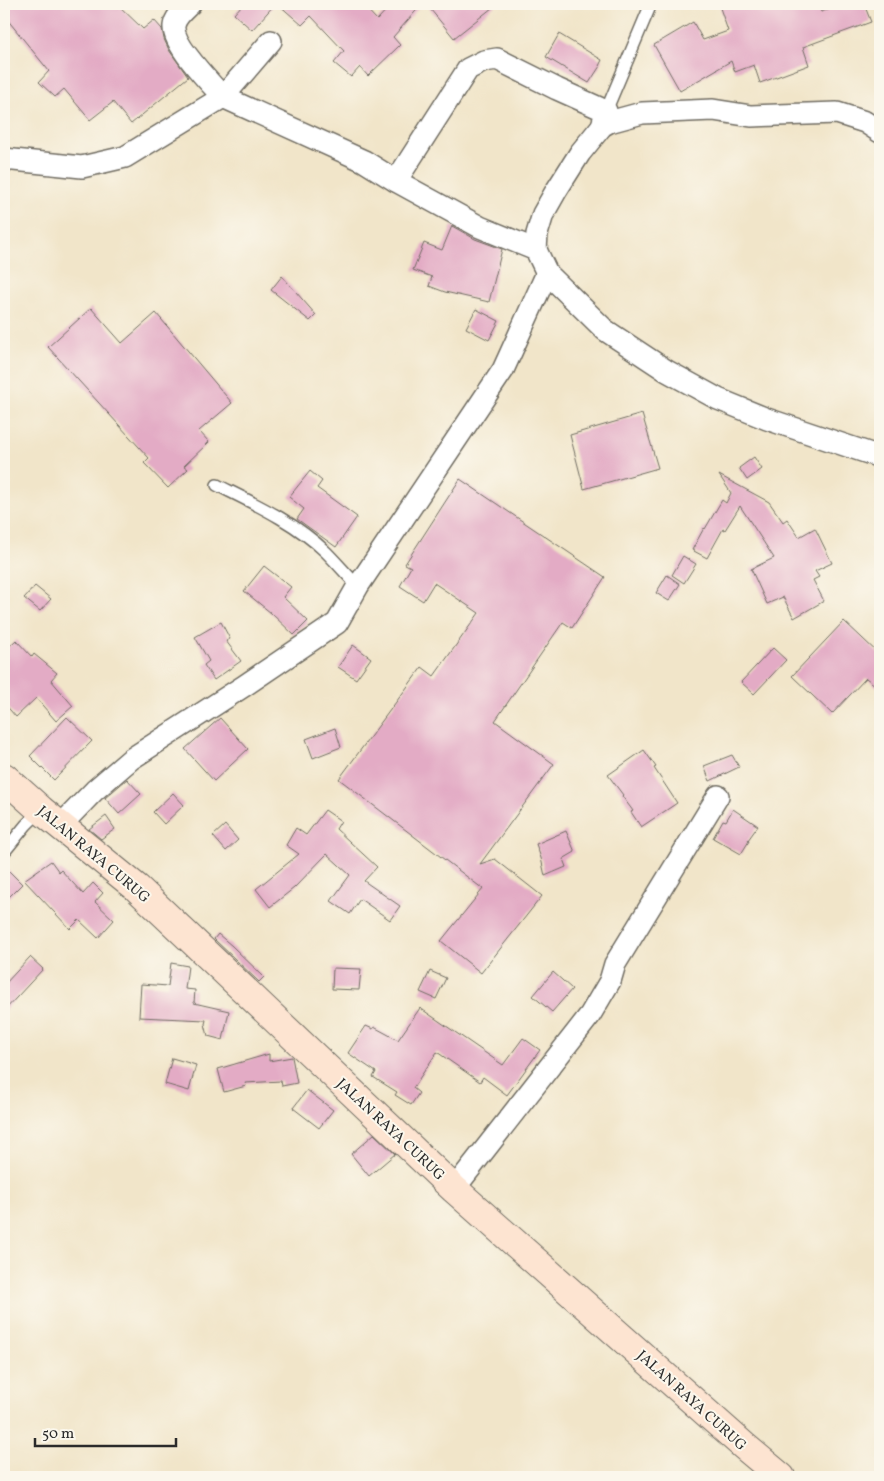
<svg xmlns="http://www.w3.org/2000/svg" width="884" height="1481" font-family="Vollkorn,serif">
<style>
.building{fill:#e3abc5}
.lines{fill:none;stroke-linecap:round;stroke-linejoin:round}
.lane-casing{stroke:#706c62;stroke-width:14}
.street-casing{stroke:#706c62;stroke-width:24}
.secondary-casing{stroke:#706c62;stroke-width:30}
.lane{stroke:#fff;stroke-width:11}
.street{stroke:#fff;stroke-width:21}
.secondary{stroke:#fde4d1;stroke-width:28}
.labels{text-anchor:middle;stroke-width:4;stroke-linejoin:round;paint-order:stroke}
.street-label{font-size:15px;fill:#2b2b2b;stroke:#fbf7ec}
</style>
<rect width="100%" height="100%" fill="#fbf7ec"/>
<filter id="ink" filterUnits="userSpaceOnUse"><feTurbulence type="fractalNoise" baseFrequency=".02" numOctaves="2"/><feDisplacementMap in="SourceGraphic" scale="10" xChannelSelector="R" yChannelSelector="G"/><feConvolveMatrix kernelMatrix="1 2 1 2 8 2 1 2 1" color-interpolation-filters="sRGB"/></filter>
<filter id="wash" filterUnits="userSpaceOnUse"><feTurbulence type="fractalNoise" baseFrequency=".0096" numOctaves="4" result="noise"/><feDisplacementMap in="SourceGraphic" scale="20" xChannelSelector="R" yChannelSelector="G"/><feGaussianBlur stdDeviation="1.12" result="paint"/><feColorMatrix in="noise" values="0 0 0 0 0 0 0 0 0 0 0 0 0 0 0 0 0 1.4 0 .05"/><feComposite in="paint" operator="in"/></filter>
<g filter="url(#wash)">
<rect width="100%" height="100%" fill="#f1e5c9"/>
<g id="blocks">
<g class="building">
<path d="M4 4H117L143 29 154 20 162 29 164 39 169 50 188 77 131 124 113 102 90 120 64 89 55 97 39 82 49 71 6 18 10 15 4 8Z"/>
<path d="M243 4H275L252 30 234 14Z"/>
<path d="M278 4H362L377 20 392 4H422L393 37 400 45 368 76 360 67 351 77 334 63 344 51 311 16 302 25Z"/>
<path d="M426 4H497L454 38Z"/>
<path d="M731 4H818L821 12 844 4H864L871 22 803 47 809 65 760 83 754 65 735 72 731 61 680 91 654 45 693 22 703 40 728 31 720 8Z"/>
<path d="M559 34 602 60 599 66H600L589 83 546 57Z"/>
<path d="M452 226 475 239 502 249 489 302 445 292 429 286 432 277 413 270 424 243 442 250Z"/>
<path d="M282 276 316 315 310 321 271 290Z"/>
<path d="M91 308 122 343 156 313 232 403 199 431 209 442 184 466 188 469 168 488 144 463 149 458 48 347Z"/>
<path d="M476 309 499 321 489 340 466 328Z"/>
<path d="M642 414 658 468 584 489 570 435Z"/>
<path d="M754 457 762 469 747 480 739 468Z"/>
<path d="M310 471 322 481 317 488 357 517 336 547 297 519 304 509 289 497Z"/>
<path d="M719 475 769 502 783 522 787 519 799 537 815 528 832 563 815 571 819 577 813 580 824 601 794 618 783 597 767 604 751 569 774 558 740 506 725 530 723 529 707 558 692 550 704 528 705 529 722 500 726 503 731 493Z"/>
<path d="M460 479 605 577 572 628 563 622 495 721 554 764 480 864 495 859 542 896 481 973 441 941 483 889 339 779 422 667 434 676 479 613 434 583 423 601 400 586 411 567 405 564Z"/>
<path d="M683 556 696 564 684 583 672 575Z"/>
<path d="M264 566 291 587 283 597 308 621 294 635 271 613 244 591Z"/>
<path d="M667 575 680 584 669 601 656 593Z"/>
<path d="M35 586 51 599 40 611 24 598Z"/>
<path d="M844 621 880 655V689L866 678 832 714 792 676Z"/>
<path d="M221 622 230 639 226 641 241 661 214 680 204 665 209 661 195 637Z"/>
<path d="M16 640 32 657 34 654 57 673 51 680 73 706 56 721 36 698 16 717 4 703V651Z"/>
<path d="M353 645 371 658 356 679 338 667Z"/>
<path d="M773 648 786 660 754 694 741 682Z"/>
<path d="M67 717 92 741 54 780 30 756Z"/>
<path d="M220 718 248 749 214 781 185 749Z"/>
<path d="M335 728 341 747 313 758 306 739Z"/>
<path d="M644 750 656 767 654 768 677 803 641 827 631 812 633 811 622 796 623 795 608 775Z"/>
<path d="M732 755 739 767 710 781 704 766Z"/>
<path d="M127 779 141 794 119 814 105 798Z"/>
<path d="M173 793 184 805 164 824 153 812Z"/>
<path d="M733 809 758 826 748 840 749 841 741 854 713 838 723 820 726 821Z"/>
<path d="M325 810 341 821 336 829 377 867 364 881 400 906 390 920 360 899 350 914 331 901 350 875 327 854 294 888 270 907 256 889 299 854 286 845 296 828 306 835Z"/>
<path d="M106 816 115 829 101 839 89 829Z"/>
<path d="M225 825 238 840 226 851 213 836Z"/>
<path d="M566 831 575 852 563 859 566 867 545 876 541 858 536 844Z"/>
<path d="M51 861 59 872 61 870 83 894 93 883 103 893 95 902 114 920 98 938 79 920 70 929 24 880Z"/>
<path d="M4 866 22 884 4 902Z"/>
<path d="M218 934 232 946 264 977 259 982 214 939Z"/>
<path d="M30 957 43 969 4 1011V985Z"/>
<path d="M171 963 188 966 185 989 195 990 194 1003 229 1011 223 1040 208 1036 205 1024 206 1020 139 1017 141 984 168 986Z"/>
<path d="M333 968 361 969 359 990 332 989Z"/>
<path d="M430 971 446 978 436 999 420 992Z"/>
<path d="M553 972 572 989 552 1012 533 996Z"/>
<path d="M420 1008 503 1065 523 1038 540 1050 507 1095 483 1077 480 1082 437 1052 413 1088 419 1093 411 1105 395 1095 397 1092 373 1077 376 1072 348 1053 366 1026 373 1029 374 1027 398 1040Z"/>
<path d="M269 1054V1061L292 1057 297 1083 282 1086 281 1081 245 1083 246 1086 224 1092 218 1069Z"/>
<path d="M172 1058 196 1065 189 1091 165 1084Z"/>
<path d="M307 1090 333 1110 319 1128 293 1108Z"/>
<path d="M374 1134 395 1154 369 1176 351 1154Z"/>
</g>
</g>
</g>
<g filter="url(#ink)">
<use href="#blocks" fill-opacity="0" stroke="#706c62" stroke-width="1"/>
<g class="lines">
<defs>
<g id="lane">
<path d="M606 111 651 4"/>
<path d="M217 485C255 504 295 522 326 552 337 563 347 575 358 586"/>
<path d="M4 852 26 825 41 810"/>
</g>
<g id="street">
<path d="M190 4C184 10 175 17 174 26 172 44 211 84 223 97L271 41"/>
<path d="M4 159 82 167 125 157 223 97 364 161 396 181 480 227 536 250 547 273 605 330 667 371 718 399 767 419 880 457"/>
<path d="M396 181 468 69 484 61 497 59 557 89 606 111 602 126"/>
<path d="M536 250 537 234 543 214 556 191 580 153 602 126 609 122 642 113 713 110 751 116 837 113 865 122 880 132"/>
<path d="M60 826 95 790 131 759 244 686 337 623 358 586 503 370 547 273"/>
<path d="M454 1189 590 1015 610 981 615 964 718 796"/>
</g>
<path id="secondary" d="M4 777 41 810 137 888 454 1189 744 1446 781 1477"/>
</defs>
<use href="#lane" class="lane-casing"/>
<use href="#street" class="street-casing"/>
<use href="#secondary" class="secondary-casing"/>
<use href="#lane" class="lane"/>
<use href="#street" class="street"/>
<use href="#secondary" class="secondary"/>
</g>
</g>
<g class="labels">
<g class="street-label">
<text transform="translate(94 854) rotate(40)" y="5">JALAN RAYA CURUG</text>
<text transform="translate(391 1129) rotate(43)" y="5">JALAN RAYA CURUG</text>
<text transform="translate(692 1400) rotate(42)" y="5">JALAN RAYA CURUG</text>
</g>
</g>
<rect width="884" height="1481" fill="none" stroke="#fbf7ec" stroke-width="20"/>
<path d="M35 1438v8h141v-8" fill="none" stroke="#2b2b2b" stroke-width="2.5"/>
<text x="42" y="1438" font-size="15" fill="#2b2b2b" stroke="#fbf7ec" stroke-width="4" paint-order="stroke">50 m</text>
</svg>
